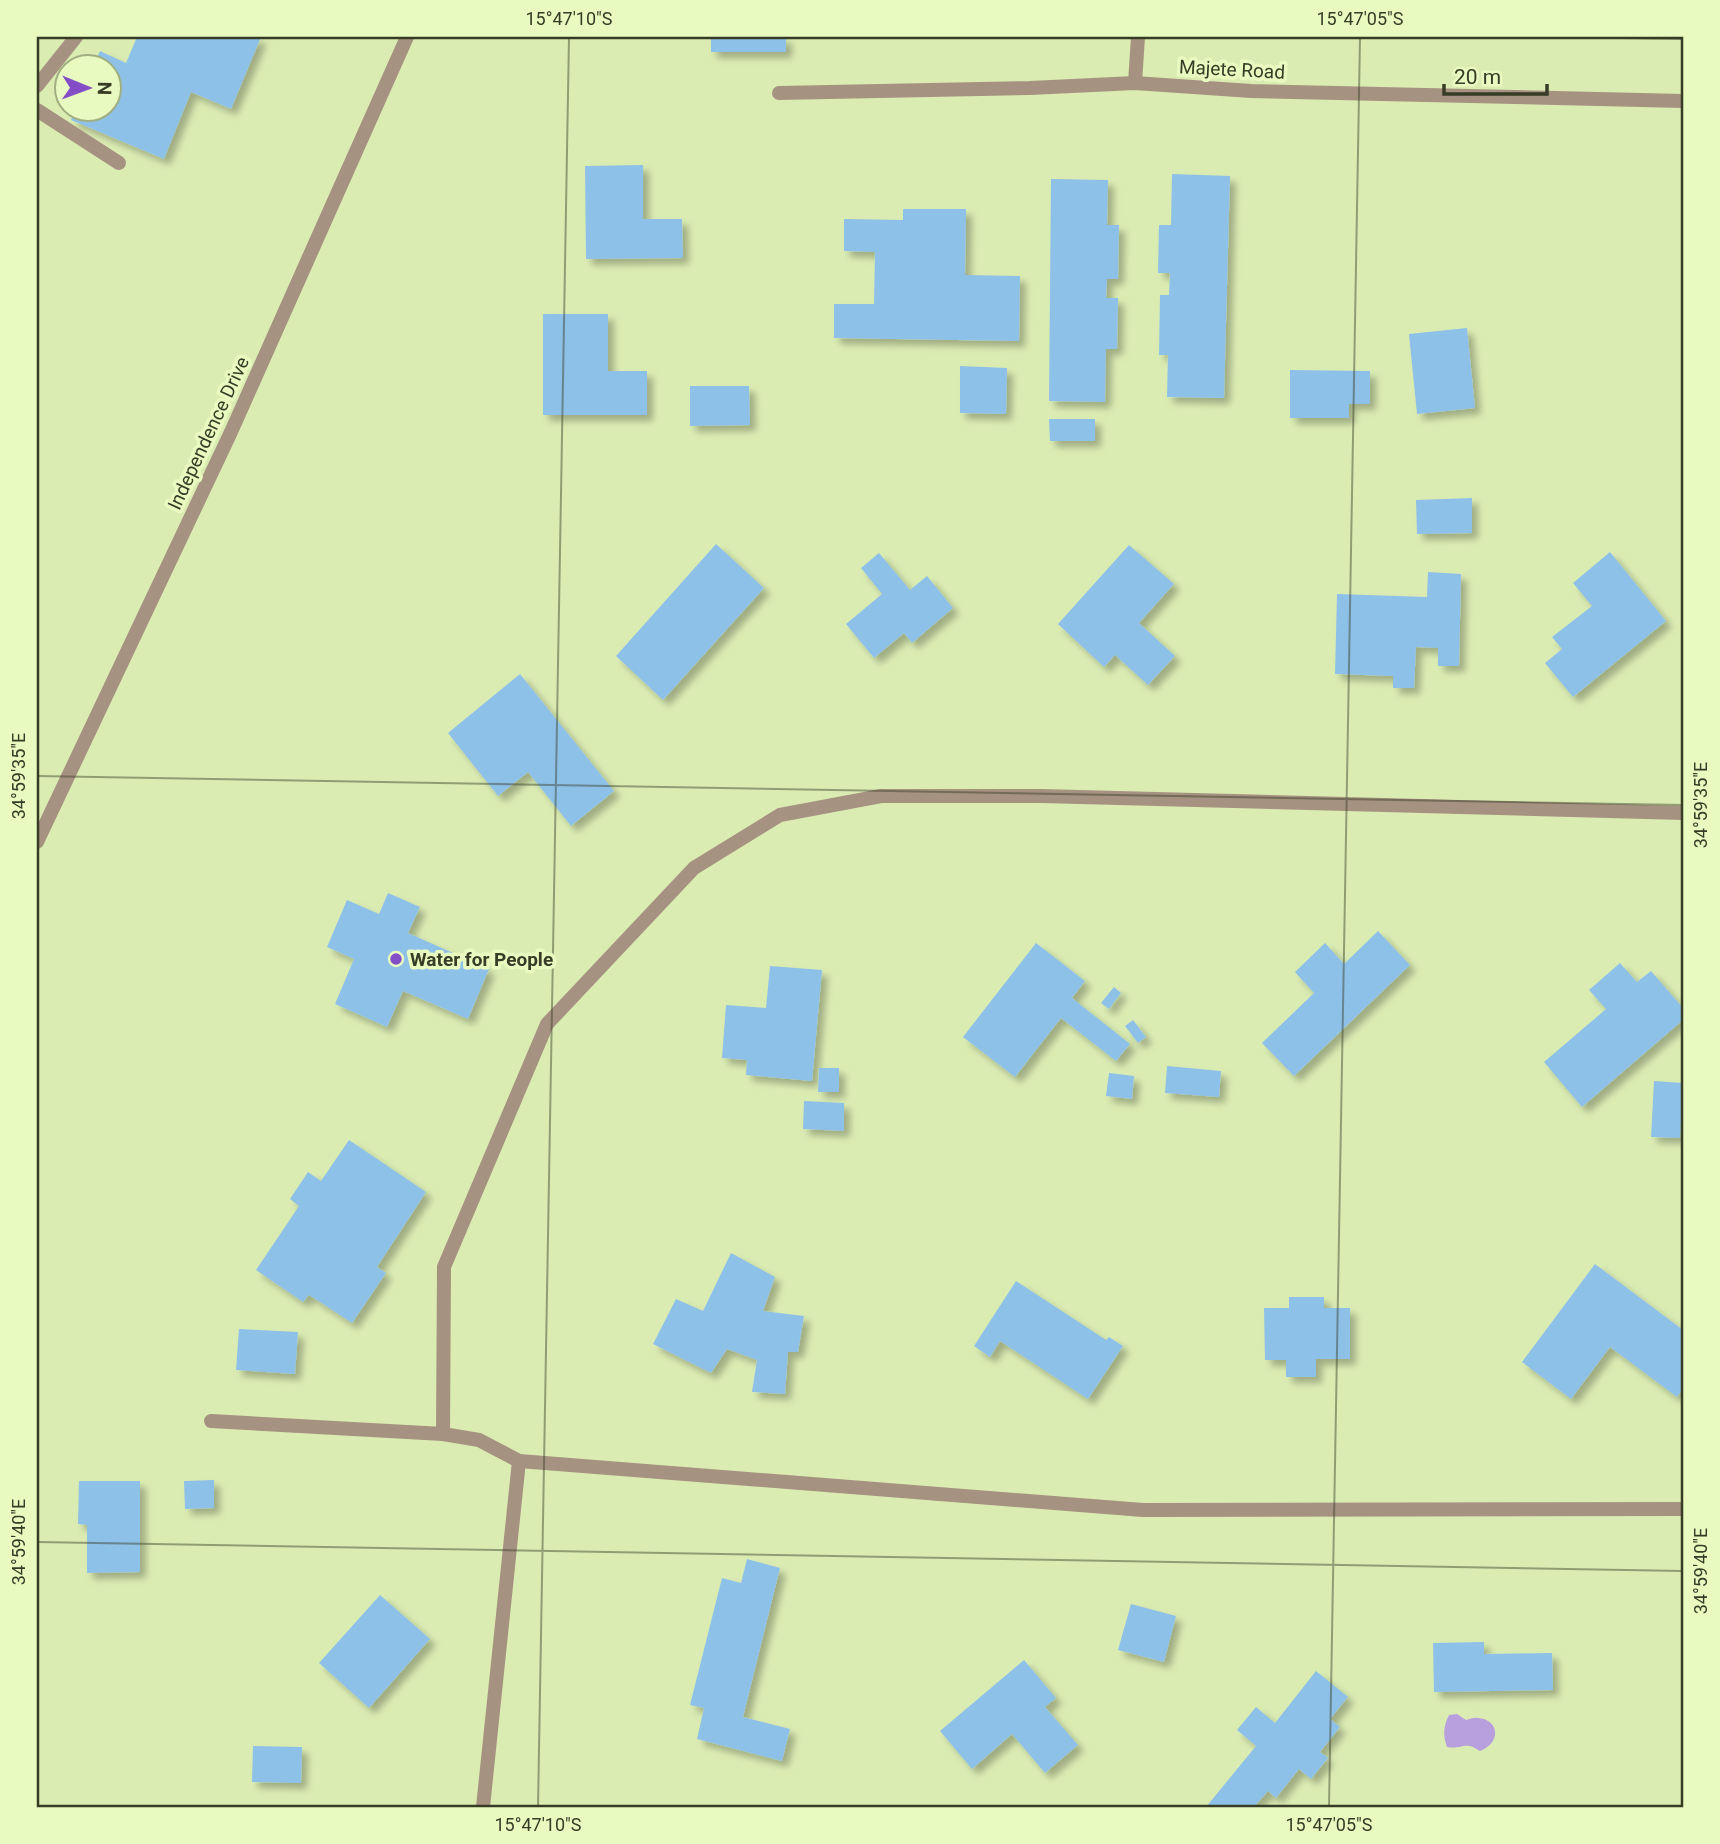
<svg xmlns="http://www.w3.org/2000/svg" width="1720" height="1844" font-family="Roboto,sans-serif">
<style>
.water{fill:#b8a0df}
.building{fill:#8ec1e8;filter:url(#shadow)}
.lines{fill:none;stroke-linecap:round;stroke-linejoin:round}
.minor{stroke:#a69281;stroke-width:14}
.ticks{fill:none;stroke:#363c25;stroke-width:2;stroke-opacity:0.45}
.poi-dot{fill:#844fc6;stroke:#e8fac0;stroke-width:2.5}
.labels{text-anchor:middle;stroke-width:7;stroke-linejoin:round;paint-order:stroke}
.street-label{font-size:19px;fill:#363c25;stroke:#e8fac0}
.poi-label{font-size:19px;font-weight:bold;fill:#363c25;stroke:#e8fac0;text-anchor:start}
.neatline{fill:none;stroke:#363c25;stroke-width:2.5}
.ticks-label{font-size:18px;text-anchor:middle;fill:#363c25}
</style>
<defs>
<filter id="shadow"><feDropShadow dx="6" dy="6" stdDeviation="3.5" flood-color="#0004"/></filter>
</defs>
<rect width="100%" height="100%" fill="#dbecb3"/>
<path class="water" d="M1457 1714 1466 1720C1470 1719 1474 1717 1478 1718 1498 1719 1503 1742 1480 1751 1464 1740 1463 1750 1447 1747 1443 1735 1443 1727 1449 1715Z"/>
<g class="building">
<path d="M137 37H261L231 109 191 92 164 159 71 120 76 108H108V66H93L100 51 126 63Z"/>
<rect x="711" y="37" width="75" height="15"/>
<path d="M643 165V219H682L683 258 586 259 585 166Z"/>
<path d="M1172 174 1230 176 1224 398 1167 397 1168 355H1159L1160 295H1169L1170 273H1158L1159 225H1171Z"/>
<path d="M1051 179 1108 180 1107 225H1119L1118 279H1107L1106 298H1118L1117 349H1106L1105 402 1049 401Z"/>
<path d="M903 209H966L965 275 1020 276 1019 341 834 338V304H874L875 252 844 251V219L903 220Z"/>
<path d="M543 314H608V371H647V415H543Z"/>
<path d="M1467 328 1475 408 1417 414 1409 334Z"/>
<path d="M960 366 1007 368 1006 414 960 413Z"/>
<path d="M1290 370 1370 371V404H1349V418H1290Z"/>
<path d="M690 386H749L750 425 690 426Z"/>
<path d="M1049 419H1095V441H1050Z"/>
<path d="M1472 498V533L1417 534 1416 500Z"/>
<path d="M716 544 764 588 663 700 616 656Z"/>
<path d="M1129 545 1174 584 1139 623 1175 656 1148 685 1115 655 1104 667 1058 624Z"/>
<path d="M1610 552 1666 621 1573 697 1545 663 1562 649 1552 637 1592 606 1573 583Z"/>
<path d="M879 553 910 590 927 576 953 608 912 643 904 633 874 658 846 624 882 594 861 568Z"/>
<path d="M1428 572 1461 574 1459 666H1438V648L1416 647 1414 688H1393V676L1335 674 1337 594 1427 597Z"/>
<path d="M520 674 614 791 571 826 528 772 498 796 448 733Z"/>
<path d="M388 893 420 907 408 933 489 969 468 1019 403 991 387 1027 335 1004 354 959 327 947 347 900 379 914Z"/>
<path d="M1378 931 1410 965 1294 1076 1262 1043 1314 993 1295 972 1325 943 1344 964Z"/>
<path d="M1036 943 1085 981 1072 998 1130 1044 1116 1061 1061 1018 1015 1077 963 1037Z"/>
<path d="M1620 963 1637 982 1651 971 1683 1008V1020L1582 1107 1544 1062 1606 1009 1589 990Z"/>
<path d="M770 966 822 970 812 1081 746 1075 747 1060 722 1058 726 1005 766 1008Z"/>
<path d="M1114 987 1121 993 1109 1009 1101 1003Z"/>
<path d="M1133 1020 1146 1037 1138 1043 1125 1026Z"/>
<path d="M1167 1066 1221 1071 1219 1097 1165 1093Z"/>
<path d="M819 1068H839V1092H818Z"/>
<path d="M1109 1073 1134 1076 1132 1099 1106 1096Z"/>
<path d="M1654 1081 1683 1083 1680 1138 1651 1137Z"/>
<path d="M804 1101 844 1103V1131L803 1129Z"/>
<path d="M349 1140 426 1192 377 1267 386 1273 352 1323 309 1295 303 1302 256 1270 299 1206 290 1199 308 1172 321 1181Z"/>
<path d="M731 1253 775 1277 763 1311 804 1316 798 1352H788L785 1394 752 1392 757 1360 727 1349 711 1373 653 1344 676 1299 703 1311Z"/>
<path d="M1595 1264 1683 1330V1389L1677 1397 1610 1347 1571 1399 1522 1362Z"/>
<path d="M1016 1281 1106 1340 1109 1337 1123 1346 1088 1399 1000 1341 990 1357 974 1346Z"/>
<path d="M1289 1297H1324V1308H1350V1359H1316V1377H1286V1360H1265L1264 1308H1289Z"/>
<path d="M239 1329 298 1332 295 1374 236 1370Z"/>
<path d="M214 1480V1508L185 1509 184 1481Z"/>
<path d="M79 1481H140V1572L87 1573V1525L78 1524Z"/>
<path d="M747 1559 780 1568 743 1717 790 1729 782 1761 697 1739 704 1708 690 1705 722 1578 741 1583Z"/>
<path d="M380 1595 430 1639 369 1708 319 1663Z"/>
<path d="M1131 1604 1176 1616 1164 1662 1118 1650Z"/>
<path d="M1484 1642V1654L1552 1653 1553 1690 1434 1692 1433 1643Z"/>
<path d="M1024 1660 1056 1698 1045 1707 1078 1745 1045 1773 1012 1734 972 1769 940 1731Z"/>
<path d="M1316 1671 1348 1697 1330 1719 1340 1727 1320 1752 1328 1758 1311 1779 1299 1769 1276 1798 1268 1791 1254 1807H1206L1256 1746 1237 1730 1256 1707 1275 1723Z"/>
<path d="M253 1746 302 1747 301 1783 252 1782Z"/>
</g>
<g class="lines">
<g class="minor">
<path d="M1135 83 1138 37"/>
<path d="M37 86 76 37"/>
<path d="M779 93 1030 88 1135 83 1251 91 1683 101"/>
<path d="M37 110 119 163"/>
<path d="M1683 813 1041 796H881L780 815 694 868 547 1024 444 1267 443 1434 479 1440 519 1461 1143 1510 1683 1509"/>
<path d="M37 842 231 432 407 37"/>
<path d="M211 1421 443 1434"/>
<path d="M483 1807 519 1461"/>
</g>
</g>
<path class="ticks" d="M1559 37 1683 39M37 776 1683 805M37 1542 1683 1571M538 1807 569 37M1329 1807 1360 37"/>
<circle class="poi-dot" cx="396" cy="959" r="7"/>
<g class="labels">
<g class="street-label">
<text transform="translate(1232 69) rotate(3)" y="7">Majete Road</text>
<text transform="translate(208 433) rotate(-65)" y="7">Independence Drive</text>
</g>
<g class="poi-label">
<text x="410" y="966">Water for People</text>
</g>
</g>
<rect width="1720" height="1844" fill="none" stroke="#e8fac0" stroke-width="77"/>
<g transform="translate(88 88) rotate(91)"><circle r="33" fill="#e8fac0" stroke="#a1ae82" stroke-width="2"/>
<path d="M0-5L12 26L0 18L-12 26Z" fill="#844fc6"/>
<text y="-10" font-size="19" font-weight="bold" text-anchor="middle" fill="#363c25">N</text>
</g>
<path d="M1444 84v10h103v-10" fill="none" stroke="#363c25" stroke-width="3.5"/>
<text x="1454" y="84" font-size="21" fill="#363c25" stroke="#e8fac0" stroke-width="5" paint-order="stroke">20 m</text>
<rect x="38" y="38" width="1644" height="1768" class="neatline"/>
<g class="ticks-label">
<text x="569" y="25">15°47'10"S</text>
<text x="1360" y="25">15°47'05"S</text>
<text transform="translate(19 776) rotate(-90)" y="6">34°59'35"E</text>
<text transform="translate(1701 805) rotate(-90)" y="6">34°59'35"E</text>
<text transform="translate(19 1542) rotate(-90)" y="6">34°59'40"E</text>
<text transform="translate(1701 1571) rotate(-90)" y="6">34°59'40"E</text>
<text x="538" y="1831">15°47'10"S</text>
<text x="1329" y="1831">15°47'05"S</text>
</g>
</svg>
